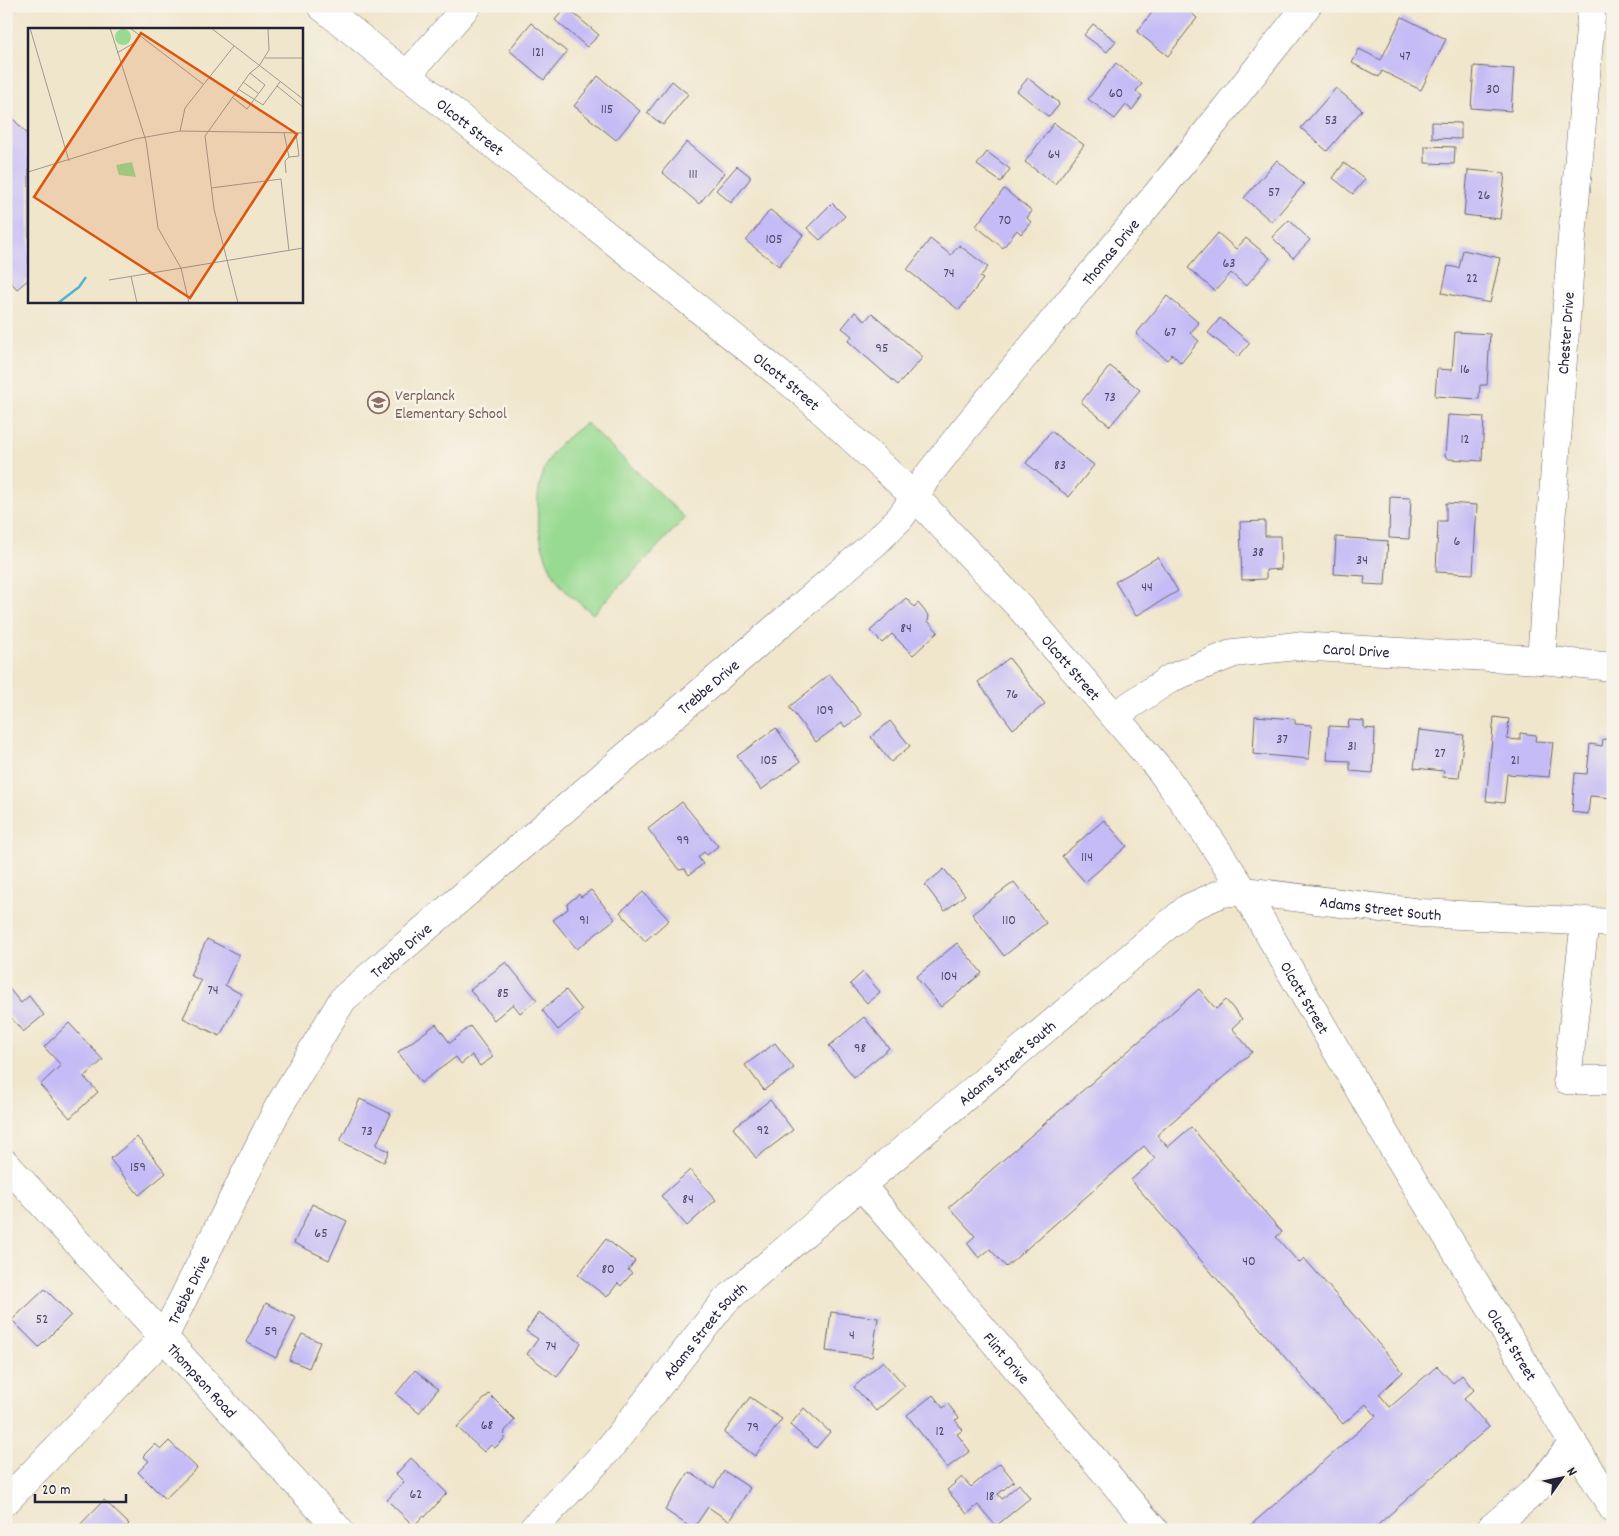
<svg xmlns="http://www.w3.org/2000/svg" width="1619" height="1536" font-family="Dekko,sans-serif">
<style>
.green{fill:#98da91;stroke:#5d7e66}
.building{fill:#c5bbf6}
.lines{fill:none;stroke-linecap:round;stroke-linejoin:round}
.minor-casing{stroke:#6a676e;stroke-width:29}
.minor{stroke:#fff;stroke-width:28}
.labels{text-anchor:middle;stroke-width:5;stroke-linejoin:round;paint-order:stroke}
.number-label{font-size:14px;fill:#4b486a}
.street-label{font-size:16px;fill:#22223b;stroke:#f7f3e8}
.education-label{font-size:16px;fill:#785e54;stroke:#f7f3e8;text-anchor:start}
.inset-river{fill:none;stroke:#54b2d3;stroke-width:2.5}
.inset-road{fill:none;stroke:#9e9892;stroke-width:1}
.view{fill:#de560e;fill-opacity:0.15;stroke:#de560e;stroke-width:2.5}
.inset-edge{fill:none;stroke:#22223b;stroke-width:2.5}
</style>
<rect width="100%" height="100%" fill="#f7f3e8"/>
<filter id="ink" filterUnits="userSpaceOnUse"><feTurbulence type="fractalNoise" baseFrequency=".02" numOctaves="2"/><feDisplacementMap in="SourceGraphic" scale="10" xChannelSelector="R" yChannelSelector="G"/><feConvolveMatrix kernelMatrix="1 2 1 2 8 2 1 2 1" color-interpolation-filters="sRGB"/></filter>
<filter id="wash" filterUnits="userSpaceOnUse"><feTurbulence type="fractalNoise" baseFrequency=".0096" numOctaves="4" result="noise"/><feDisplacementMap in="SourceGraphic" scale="20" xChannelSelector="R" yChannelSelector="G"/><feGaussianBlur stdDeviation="1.12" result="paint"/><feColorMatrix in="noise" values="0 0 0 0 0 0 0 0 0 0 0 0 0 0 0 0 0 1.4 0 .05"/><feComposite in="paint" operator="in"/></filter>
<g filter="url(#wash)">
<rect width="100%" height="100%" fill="#f0e6cc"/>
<path class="green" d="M586 423 685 518 593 614C583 605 571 598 563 588 534 553 526 481 559 445 567 437 577 430 586 423Z"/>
<g id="blocks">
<g class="building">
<path d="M1157 6H1183L1197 18 1168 56 1137 32Z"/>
<path d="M566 7 599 35 587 47 555 20Z"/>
<path d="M1402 17 1446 39 1421 90 1382 71 1379 77 1352 63 1359 49 1381 60Z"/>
<path d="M531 23 567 52 544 80 509 50Z"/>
<path d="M1093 24 1116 41 1107 52 1084 35Z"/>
<path d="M1116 63 1142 84 1136 91 1142 96 1132 110 1126 105 1115 119 1088 99Z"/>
<path d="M1474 66 1514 69 1511 111 1471 108Z"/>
<path d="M598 76 640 111 616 140 574 106Z"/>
<path d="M1028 78 1058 102 1059 105 1049 117 1017 91Z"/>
<path d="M672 81 688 94 663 125 647 113Z"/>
<path d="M1336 88 1362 110 1327 151 1301 128Z"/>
<path d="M6 111 29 136V279L17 289 6 277Z"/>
<path d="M1432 122 1461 123V139L1432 138Z"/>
<path d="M1054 123 1084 145 1055 184 1025 162Z"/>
<path d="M687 142 724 173 699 204 662 172Z"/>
<path d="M1425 146 1455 147 1454 164 1425 163Z"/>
<path d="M987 152 1010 169 1001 182 977 165Z"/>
<path d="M1277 160 1304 184 1272 222 1244 198Z"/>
<path d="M1344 163 1365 179 1353 194 1333 178Z"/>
<path d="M737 166 750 176V179L731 203 716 190Z"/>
<path d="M1468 170 1505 173 1500 219 1464 215Z"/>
<path d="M1004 189 1032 211 1027 218 1031 222 1021 234 1017 230 1003 248 976 226Z"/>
<path d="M832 203 845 216 820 240 807 228Z"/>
<path d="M770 210 803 235 779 266 746 241Z"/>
<path d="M1289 220 1310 240 1293 258 1272 237Z"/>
<path d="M1218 233 1236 249 1246 238 1270 258 1246 286 1231 273 1215 291 1188 268Z"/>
<path d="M930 239 951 255 959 245 988 267 980 277 983 279 959 310 907 270Z"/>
<path d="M1463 250 1500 258 1490 303 1442 293 1448 266 1459 268Z"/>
<path d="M1167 296 1199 323 1190 333 1199 341 1181 363 1172 354 1167 360 1136 334Z"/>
<path d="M855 312 865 321 872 313 923 357 898 385 848 341 852 336 842 328Z"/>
<path d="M1220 318 1250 343 1238 357 1208 333Z"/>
<path d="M1455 332 1490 334 1487 385H1480L1479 399 1435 396 1437 369 1452 370Z"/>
<path d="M1110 366 1140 390 1110 426 1081 402Z"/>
<path d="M1448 415 1484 417 1482 461 1449 459 1445 456Z"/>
<path d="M1051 431 1094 465 1069 497 1026 463Z"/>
<path d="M1390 497 1411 498 1409 539 1389 538Z"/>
<path d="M1446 503 1477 505 1473 574 1436 572 1438 521H1446Z"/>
<path d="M1265 521V536H1280L1281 569 1266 570V579L1242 580 1240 522Z"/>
<path d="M1336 537 1388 541 1385 585 1364 584 1365 576 1334 574Z"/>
<path d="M1158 557 1178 591 1136 616 1115 582Z"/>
<path d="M906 598 914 607 918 603 929 616 928 621 938 632 913 655 892 634 882 643 870 631Z"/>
<path d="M1009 658 1045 704 1013 729 978 682Z"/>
<path d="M830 674 862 715 845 727 842 723 816 742 789 707Z"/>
<path d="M1255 716 1295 719V724L1312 725 1309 759 1253 754Z"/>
<path d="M1494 717 1509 719 1507 739 1520 740V733L1536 735 1535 741 1553 742 1549 777 1507 774 1504 803 1486 801Z"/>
<path d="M1349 720 1364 721V728L1375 729 1373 773 1350 771V761L1327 760 1329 726 1348 727Z"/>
<path d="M890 721 910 746 891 762 871 737Z"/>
<path d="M776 728 800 762 761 790 737 756Z"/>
<path d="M1419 730 1464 735 1459 778 1443 777 1444 771 1414 768Z"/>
<path d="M1603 739 1613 740V798L1590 796 1588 814 1572 812 1575 773 1587 774 1590 744 1602 746Z"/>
<path d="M682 802 718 846 707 855 704 852 698 857 703 864 689 875 685 869 679 870 648 829Z"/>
<path d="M1104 820 1127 846 1085 882 1062 856Z"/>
<path d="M944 869 965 895 945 911 925 885Z"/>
<path d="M1014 882 1046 923 1004 956 972 914Z"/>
<path d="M591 890 615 919 577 949 553 920 568 909 567 904 579 894 581 897Z"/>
<path d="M643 892 669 920 645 941 620 912Z"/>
<path d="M207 939 239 955 225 985 241 994 220 1036 183 1018 201 981 190 975Z"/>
<path d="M957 943 982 973 941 1007 916 977Z"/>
<path d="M506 962 537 1000 520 1013 513 1004 494 1020 470 990Z"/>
<path d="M863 972 880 992 867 1003 850 984Z"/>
<path d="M6 985 21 1003 29 996 44 1015 23 1032 9 1015 6 1017Z"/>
<path d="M1199 989 1216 1009 1226 1000 1242 1019 1232 1028 1252 1052 1157 1135 1168 1147 1191 1127 1282 1232 1276 1237 1299 1263 1304 1258 1403 1372 1379 1394 1390 1407 1437 1366 1453 1383 1462 1375 1474 1390 1464 1399 1489 1427 1372 1530H1245L1376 1416 1366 1404 1343 1424 1131 1180 1155 1159 1144 1146 1006 1267 990 1249 979 1258 967 1243 975 1236 949 1207Z"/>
<path d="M566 990 582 1010 558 1030 542 1010Z"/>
<path d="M864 1017 889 1048 854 1077 829 1046Z"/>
<path d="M69 1023 103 1060 84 1077 98 1092 70 1118 40 1085 61 1065 44 1047Z"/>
<path d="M436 1024 450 1043 470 1026 493 1057 480 1066 472 1055 461 1064 456 1057 421 1083 398 1052Z"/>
<path d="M775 1043 794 1068 764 1090 745 1065Z"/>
<path d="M360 1099 391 1114 376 1145 389 1151 384 1162 340 1141Z"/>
<path d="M770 1100 793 1130 756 1158 733 1128Z"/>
<path d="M137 1137 166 1173 139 1195 110 1159Z"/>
<path d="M690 1170 716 1200 687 1226 661 1196Z"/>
<path d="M312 1204 347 1221 329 1260 294 1243Z"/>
<path d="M606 1239 635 1261 628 1270 632 1273 621 1286 618 1283 607 1297 578 1275Z"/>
<path d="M45 1289 71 1315 39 1347 12 1320Z"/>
<path d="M266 1303 296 1318 276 1358 246 1342Z"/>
<path d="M539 1312 581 1343 557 1377 527 1354 538 1339 526 1331Z"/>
<path d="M831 1312 878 1318 872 1357 826 1351Z"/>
<path d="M302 1334 320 1342 309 1368 289 1360Z"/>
<path d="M883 1361 905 1386 876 1411 854 1387Z"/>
<path d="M415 1370 438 1389 419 1413 396 1394Z"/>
<path d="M489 1394 515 1420 505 1431 504 1439 495 1448 491 1445 484 1452 457 1427Z"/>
<path d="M933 1395 943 1408 948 1404 959 1418 955 1420 963 1430 957 1434 970 1451 947 1468 907 1415Z"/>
<path d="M750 1397 782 1419 755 1456 724 1433Z"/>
<path d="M804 1408 830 1432 816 1448 790 1425Z"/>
<path d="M169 1441 197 1468 165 1499 138 1472 149 1461 143 1456 155 1444 161 1449Z"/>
<path d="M411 1458 447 1493 425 1517 423 1516 414 1526 387 1500 404 1482 396 1474Z"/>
<path d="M1000 1463 1014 1481 998 1494 1002 1499 1019 1484 1030 1498 996 1526 978 1505 967 1514 947 1490 962 1477 971 1487Z"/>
<path d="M724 1471 750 1488 729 1521 708 1507 693 1529 665 1510 689 1472 714 1488Z"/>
<path d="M104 1500 129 1524 123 1530H75Z"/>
</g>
</g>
</g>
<g filter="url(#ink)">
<use href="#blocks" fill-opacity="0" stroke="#6a676e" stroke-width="1"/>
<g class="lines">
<defs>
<g id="minor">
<path id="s1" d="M321 6 802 392 915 497 1018 605 1114 716 1161 771 1207 835 1244 891 1392 1146 1613 1509"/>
<path d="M407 75 467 6"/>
<path id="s2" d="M1541 660 1571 249 1592 6"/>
<path id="s3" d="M1114 716 1171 678 1234 653 1296 646 1541 660 1613 667"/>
<path d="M1585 921 1567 1080H1613"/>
<path id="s4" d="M6 1164 339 1530"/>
<path id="s5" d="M861 1185 1154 1530"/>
<path id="s6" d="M6 1501 164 1337 278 1108 343 999 876 542 900 518 915 497 926 478 963 431 1179 167 1307 6"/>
<path id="s7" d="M532 1530 608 1450 725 1301 1188 908 1222 893 1244 891 1421 913 1613 923"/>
<path d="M1489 1530 1538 1488 1573 1443"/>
</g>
</defs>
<use href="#minor" class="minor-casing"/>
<use href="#minor" class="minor"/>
</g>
</g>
<defs>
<symbol id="school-ring" viewBox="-11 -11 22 22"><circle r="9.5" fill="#f7f3e8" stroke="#8d6e63" stroke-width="1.5"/><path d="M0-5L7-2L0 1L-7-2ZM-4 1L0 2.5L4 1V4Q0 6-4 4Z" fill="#8d6e63"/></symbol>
</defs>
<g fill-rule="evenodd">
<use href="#school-ring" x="366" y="390" width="25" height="25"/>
</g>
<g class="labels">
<g class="number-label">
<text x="538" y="56">121</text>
<text x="1405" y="60">47</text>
<text x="1493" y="93">30</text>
<text x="1116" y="97">60</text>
<text x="607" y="113">115</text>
<text x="1331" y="124">53</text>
<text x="1054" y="158">64</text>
<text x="693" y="178">111</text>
<text x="1274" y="196">57</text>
<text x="1484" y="199">26</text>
<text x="1005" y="224">70</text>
<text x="774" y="243">105</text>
<text x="1229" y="267">63</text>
<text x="949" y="277">74</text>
<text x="1472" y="282">22</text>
<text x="1170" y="336">67</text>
<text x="882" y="352">95</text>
<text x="1465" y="373">16</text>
<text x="1110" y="401">73</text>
<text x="1465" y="443">12</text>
<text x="1060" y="469">83</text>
<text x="1457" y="545">6</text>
<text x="1258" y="556">38</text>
<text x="1362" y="564">34</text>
<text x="1147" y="591">44</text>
<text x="906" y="632">84</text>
<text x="1012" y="698">76</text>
<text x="825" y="714">109</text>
<text x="1282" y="743">37</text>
<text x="1352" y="750">31</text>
<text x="1440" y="757">27</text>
<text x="769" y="764">105</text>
<text x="1515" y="764">21</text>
<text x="683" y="844">99</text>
<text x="1087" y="861">114</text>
<text x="584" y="924">91</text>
<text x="1009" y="924">110</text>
<text x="949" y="980">104</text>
<text x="213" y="994">74</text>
<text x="503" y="997">85</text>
<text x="860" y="1052">98</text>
<text x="763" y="1134">92</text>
<text x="367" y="1135">73</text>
<text x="138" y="1171">159</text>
<text x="688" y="1203">84</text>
<text x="321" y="1237">65</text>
<text x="1249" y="1265">40</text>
<text x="608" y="1273">80</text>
<text x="42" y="1323">52</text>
<text x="271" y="1335">59</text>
<text x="852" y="1339">4</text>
<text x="551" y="1350">74</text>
<text x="487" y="1429">68</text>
<text x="753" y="1431">79</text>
<text x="940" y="1435">12</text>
<text x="416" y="1498">62</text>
<text x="990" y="1500">18</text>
</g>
<g class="street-label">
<text dy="6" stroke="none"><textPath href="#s1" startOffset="192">Olcott Street</textPath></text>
<text dy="6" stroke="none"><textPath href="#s6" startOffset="1686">Thomas Drive</textPath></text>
<text dy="6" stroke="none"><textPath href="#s2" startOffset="328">Chester Drive</textPath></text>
<text dy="6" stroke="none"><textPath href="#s1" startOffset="598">Olcott Street</textPath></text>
<text dy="6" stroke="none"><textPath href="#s3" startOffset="259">Carol Drive</textPath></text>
<text dy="6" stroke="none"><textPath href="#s1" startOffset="1002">Olcott Street</textPath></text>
<text dy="6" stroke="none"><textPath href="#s6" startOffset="1091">Trebbe Drive</textPath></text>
<text dy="6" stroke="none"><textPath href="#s7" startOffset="1104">Adams Street South</textPath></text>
<text dy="6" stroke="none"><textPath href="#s6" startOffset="686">Trebbe Drive</textPath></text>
<text dy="6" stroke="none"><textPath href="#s1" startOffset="1408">Olcott Street</textPath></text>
<text dy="6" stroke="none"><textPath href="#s7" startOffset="669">Adams Street South</textPath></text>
<text dy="6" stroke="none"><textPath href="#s6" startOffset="281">Trebbe Drive</textPath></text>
<text dy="6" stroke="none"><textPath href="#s7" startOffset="264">Adams Street South</textPath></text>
<text dy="6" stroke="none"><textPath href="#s1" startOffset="1812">Olcott Street</textPath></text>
<text dy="6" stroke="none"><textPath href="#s5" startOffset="226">Flint Drive</textPath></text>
<text dy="6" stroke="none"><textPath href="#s4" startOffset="292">Thompson Road</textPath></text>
</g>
<g class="education-label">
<text x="395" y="400">Verplanck<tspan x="395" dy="18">Elementary School</tspan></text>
</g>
</g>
<g transform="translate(28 28)">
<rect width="275" height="275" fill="#f0e6cc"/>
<path d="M87 9a8 8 0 1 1 16 0a8 8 0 1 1-16 0ZM104 134 108 149 91 147 88 137Z" fill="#98da91"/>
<path class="inset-river" d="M30 275 51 259 58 249"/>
<path class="inset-road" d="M2 0 41 133M82 0 118 113 130 200 153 240 161 275M102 0 175 56M183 0 275 71M89 25 106 15 111 8M237 30H275M231 38 241 22 240 0M215 54 230 65M249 58 275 79M210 61 235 77 252 54M204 69 219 81 237 57 222 45M152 103 157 80 206 18M256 105 261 129 271 128 268 105M0 144 107 111 152 103 275 105M258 145 257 133 261 129M183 160 253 151 261 223M103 248 109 275M81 252 275 220M210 275 186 181 177 108 222 45 231 38"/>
<path class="view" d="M113 5 269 106 162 270 6 169Z"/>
<rect width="275" height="275" class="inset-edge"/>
</g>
<rect width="1619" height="1536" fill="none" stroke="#f7f3e8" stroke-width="25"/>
<g transform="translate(1562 1478) rotate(57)" stroke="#f7f3e8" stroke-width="4" paint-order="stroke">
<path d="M0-4L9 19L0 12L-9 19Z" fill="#22223b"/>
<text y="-8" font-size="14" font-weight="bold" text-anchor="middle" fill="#22223b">N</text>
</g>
<path d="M35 1494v8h91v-8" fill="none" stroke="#22223b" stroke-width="2.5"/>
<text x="42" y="1494" font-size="15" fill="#22223b" stroke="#f7f3e8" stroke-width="4" paint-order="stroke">20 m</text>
</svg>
